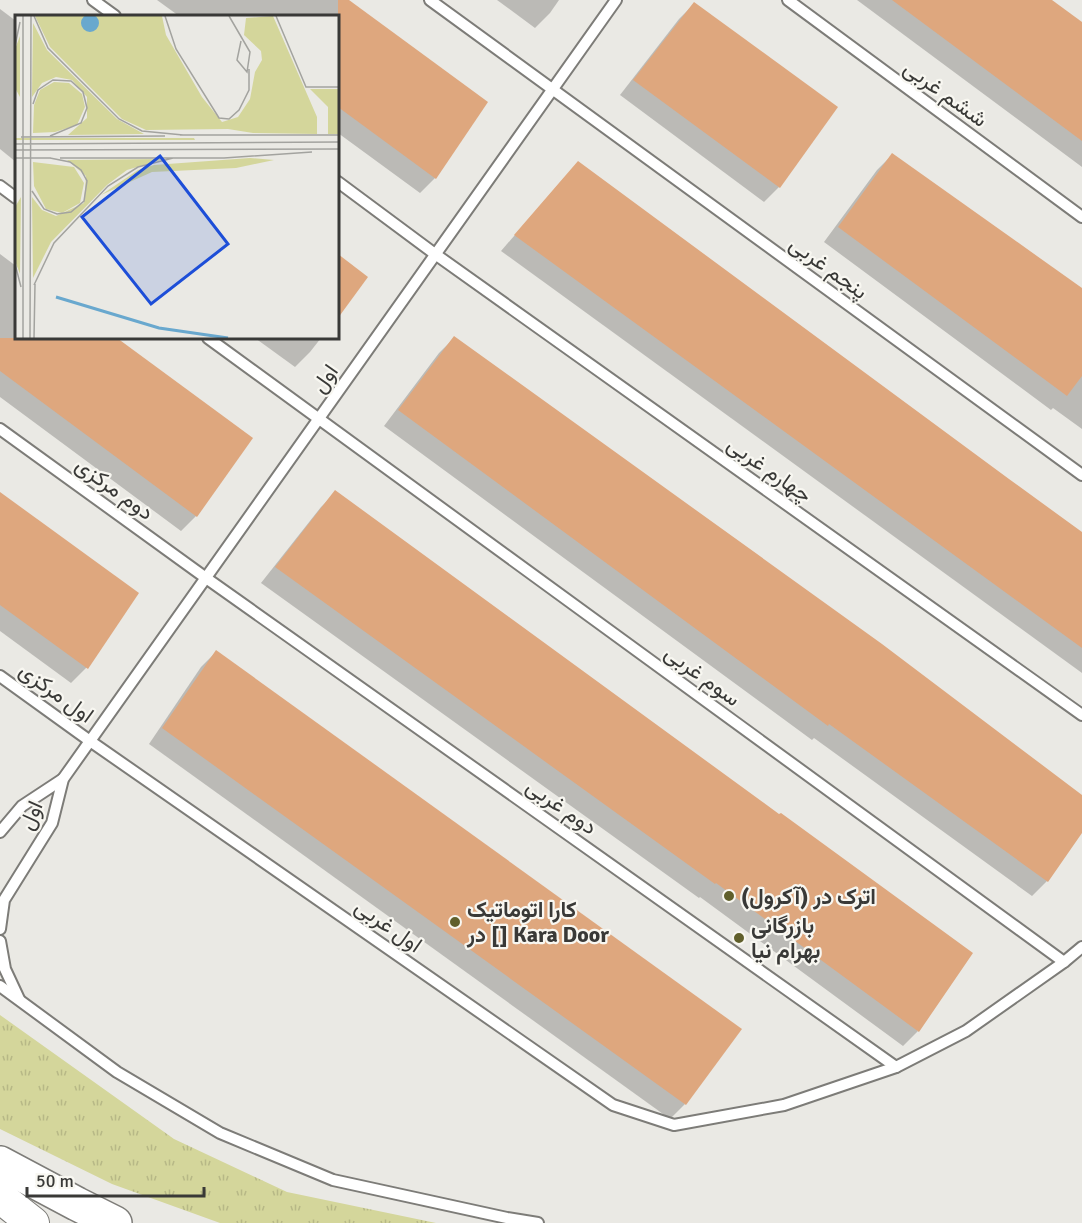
<svg xmlns="http://www.w3.org/2000/svg" width="1082" height="1223" font-family="Signika,Vazirmatn,sans-serif">
<style>
.grass{fill:url(#grass-tufts)}
.shadow{fill:#0003}
.building{fill:#dea77e}
.lines{fill:none;stroke-linecap:round;stroke-linejoin:round}
.lane-casing{stroke:#7d7c78;stroke-width:14}
.primary-casing{stroke:#7d7c78;stroke-width:34}
.highway-casing{stroke:#7d7c78;stroke-width:36}
.lane{stroke:#fff;stroke-width:10}
.primary{stroke:#fff;stroke-width:32}
.highway{stroke:#fff;stroke-width:33}
.poi-dot{fill:#605f2b;stroke:#f8f7f1;stroke-width:2}
.labels{text-anchor:middle;stroke-width:4.5;stroke-linejoin:round;paint-order:stroke}
.street-label{font-size:22px;fill:#393937;stroke:#f8f7f1}
.poi-label{font-size:22px;font-weight:bold;fill:#393937;stroke:#f8f7f1;text-anchor:start}
.inset-river{fill:none;stroke:#69a8ce;stroke-width:3}
.inset-road{fill:none;stroke:#a3a39f;stroke-width:1.5}
.view{fill:#1d4ed8;fill-opacity:0.15;stroke:#1d4ed8;stroke-width:3}
.inset-edge{fill:none;stroke:#393937;stroke-width:3}
</style>
<defs>
<pattern id="grass-tufts" width="24" height="20" patternUnits="userSpaceOnUse" patternTransform="scale(1.5)"><rect width="24" height="20" fill="#d4d69b"/><path d="M3 7l-1-3M5 7V3M7 7l1-3M15 17l-1-3M17 17v-4M19 17l1-3" fill="none" stroke="#b7b886"/></pattern>
</defs>
<rect width="100%" height="100%" fill="#eae9e4"/>
<path class="grass" d="M0 1015 174 1139 287 1192 436 1223H220L112 1184 0 1129Z"/>
<g class="shadow">
<path d="M157 0H346L486 103 435 178 420 193 338 133V16H179Z"/>
<path d="M497 0H559L550 13 535 28Z"/>
<path d="M857 0H1049L1082 23V167Z"/>
<path d="M694 4 779 187 764 202 620 95 679 19Z"/>
<path d="M0 9 16 21V162L0 149Z"/>
<path d="M892 155 1082 291V429L1053 408 1051 410 824 242 877 170Z"/>
<path d="M564 178 1082 533V673L501 251Z"/>
<path d="M0 254 16 266V338H114L251 438 196 516 181 531 0 397Z"/>
<path d="M338 256 366 277 338 316Z"/>
<path d="M255 338H321L310 352 295 367Z"/>
<path d="M454 338 1082 797V831L1047 881 1032 896 814 738 812 740 384 426 439 353Z"/>
<path d="M336 492 918 1031 903 1046 700 897 699 898 261 583 321 507Z"/>
<path d="M0 493 136 594 86 668 71 683 0 631Z"/>
<path d="M216 652 685 1104 670 1119 149 744 201 667Z"/>
</g>
<g class="building">
<path d="M338 0H349L488 102 436 179 338 107Z"/>
<path d="M892 0H1052L1082 22V141Z"/>
<path d="M694 2 838 107 780 188 633 80Z"/>
<path d="M892 153 1082 288V376L1067 396 838 227Z"/>
<path d="M578 161 1009 479 1082 532V648L514 235Z"/>
<path d="M338 254 368 277 338 318Z"/>
<path d="M454 336 882 644 1082 795V833L1048 882 829 724 828 726 398 410Z"/>
<path d="M0 338H117L253 438 197 517 0 371Z"/>
<path d="M335 490 779 814 781 813 973 953 919 1032 716 883 715 884 275 567Z"/>
<path d="M0 492 139 593 88 669 0 605Z"/>
<path d="M216 650 742 1029 686 1105 162 728Z"/>
</g>
<g class="lines">
<defs>
<g id="lane">
<path d="M93 0 115 16"/>
<path d="M430 0 1082 475"/>
<path d="M788 0 1082 217"/>
<path d="M338 182 435 254 1082 715"/>
<path d="M0 186 16 198"/>
<path d="M208 338 1064 962"/>
<path d="M0 429 206 578 896 1067"/>
<path d="M0 676 90 741 613 1105 674 1125 784 1105 896 1067 966 1031 1064 962 1082 947"/>
<path d="M0 832 22 806 63 779"/>
<path d="M0 929 4 900 52 823 63 779 616 0"/>
<path d="M0 941 5 969 19 999"/>
<path d="M0 986 117 1072 220 1133 333 1180 507 1218 538 1223"/>
</g>
<path id="primary" d="M0 1197 33 1223"/>
<path id="highway" d="M0 1163 77 1204 115 1223"/>
</defs>
<use href="#lane" class="lane-casing"/>
<use href="#primary" class="primary-casing"/>
<use href="#highway" class="highway-casing"/>
<use href="#lane" class="lane"/>
<use href="#primary" class="primary"/>
<use href="#highway" class="highway"/>
</g>
<g class="poi-dot">
<circle cx="729" cy="896" r="6"/>
<circle cx="455" cy="922" r="6"/>
<circle cx="739" cy="938" r="6"/>
</g>
<g class="labels">
<g class="street-label">
<text transform="translate(946 93) rotate(36)" y="8">ششم غربی</text>
<text transform="translate(829 267) rotate(36)" y="8">پنجم غربی</text>
<text transform="translate(324 378) rotate(-55)" y="8">اول</text>
<text transform="translate(770 469) rotate(35)" y="8">چهارم غربی</text>
<text transform="translate(115 488) rotate(36)" y="8">دوم مرکزی</text>
<text transform="translate(703 675) rotate(36)" y="8">سوم غربی</text>
<text transform="translate(57 692) rotate(36)" y="8">اول مرکزی</text>
<text transform="translate(562 806) rotate(35)" y="8">دوم غربی</text>
<text transform="translate(30 815) rotate(-66)" y="8">اول</text>
<text transform="translate(389 925) rotate(35)" y="8">اول غربی</text>
</g>
<g class="poi-label">
<text x="741" y="904">اترک در (آکرول)</text>
<text x="467" y="917">کارا اتوماتیک<tspan x="467" dy="25">در [] Kara Door</tspan></text>
<text x="751" y="933">بازرگانی<tspan x="751" dy="25">بهرام نیا</tspan></text>
</g>
</g>
<g transform="translate(15 15)">
<rect width="324" height="324" fill="#eae9e4"/>
<path d="M18 8 32 35 102 104 129 119 53 120 72 103V82L57 65 41 62 27 68 17 82ZM5 21V82L0 73V34ZM39 67 54 68 67 79 70 92 62 110 40 117 18 118 19 90 25 75ZM235 143 259 145 221 153 137 157 86 180 123 155 139 150ZM149 144 112 155 92 170 36 227 18 263 17 182 27 195 41 201 69 188 71 161 52 145ZM18 147 59 152 69 168 65 188 47 198 31 194 19 171Z" fill="#d4d69b"/>
<path d="M0 123H179L180 125H0ZM6 182 5 259 0 246V192Z" fill="#d4d69b"/>
<path d="M20 1H147L151 20 187 82 207 107 223 102 235 84 240 57 247 45 246 36 229 20 231 3 258 1 302 102V119L238 118 213 114 131 115 107 104 35 32ZM295 74H324V119H313V92Z" fill="#d4d69b"/>
<path d="M66 8a9 9 0 1 1 18 0a9 9 0 1 1-18 0Z" fill="#69a8ce"/>
<path class="inset-river" d="M41 282 144 313 213 323"/>
<path class="inset-road" d="M19 1 33 33 104 104 127 116 168 120M150 1 161 34 204 103 214 104 224 95 234 75V54M214 1 235 37 232 57 222 45 226 26M261 1 291 72H324M0 31 5 7M18 89 23 75 38 65 56 66 68 77 72 93 66 108 35 121M165 120H324M6 122 150 121M0 129 324 127M0 135 324 134M0 143H36M45 143H209L297 137M17 176 29 194 42 199 56 197 69 186 72 166 66 155 55 147 35 143M0 249 6 272M19 270 39 228 93 171 123 152 158 143M8 323V1M15 323 16 1M19 323 20 269"/>
<path class="view" d="M145 141 213 229 136 289 67 202Z"/>
<rect width="324" height="324" class="inset-edge"/>
</g>
<path d="M27 1187v9h177v-9" fill="none" stroke="#393937" stroke-width="3"/>
<text x="36" y="1187" font-size="18" fill="#393937" stroke="#f8f7f1" stroke-width="4.5" paint-order="stroke">50 m</text>
</svg>
